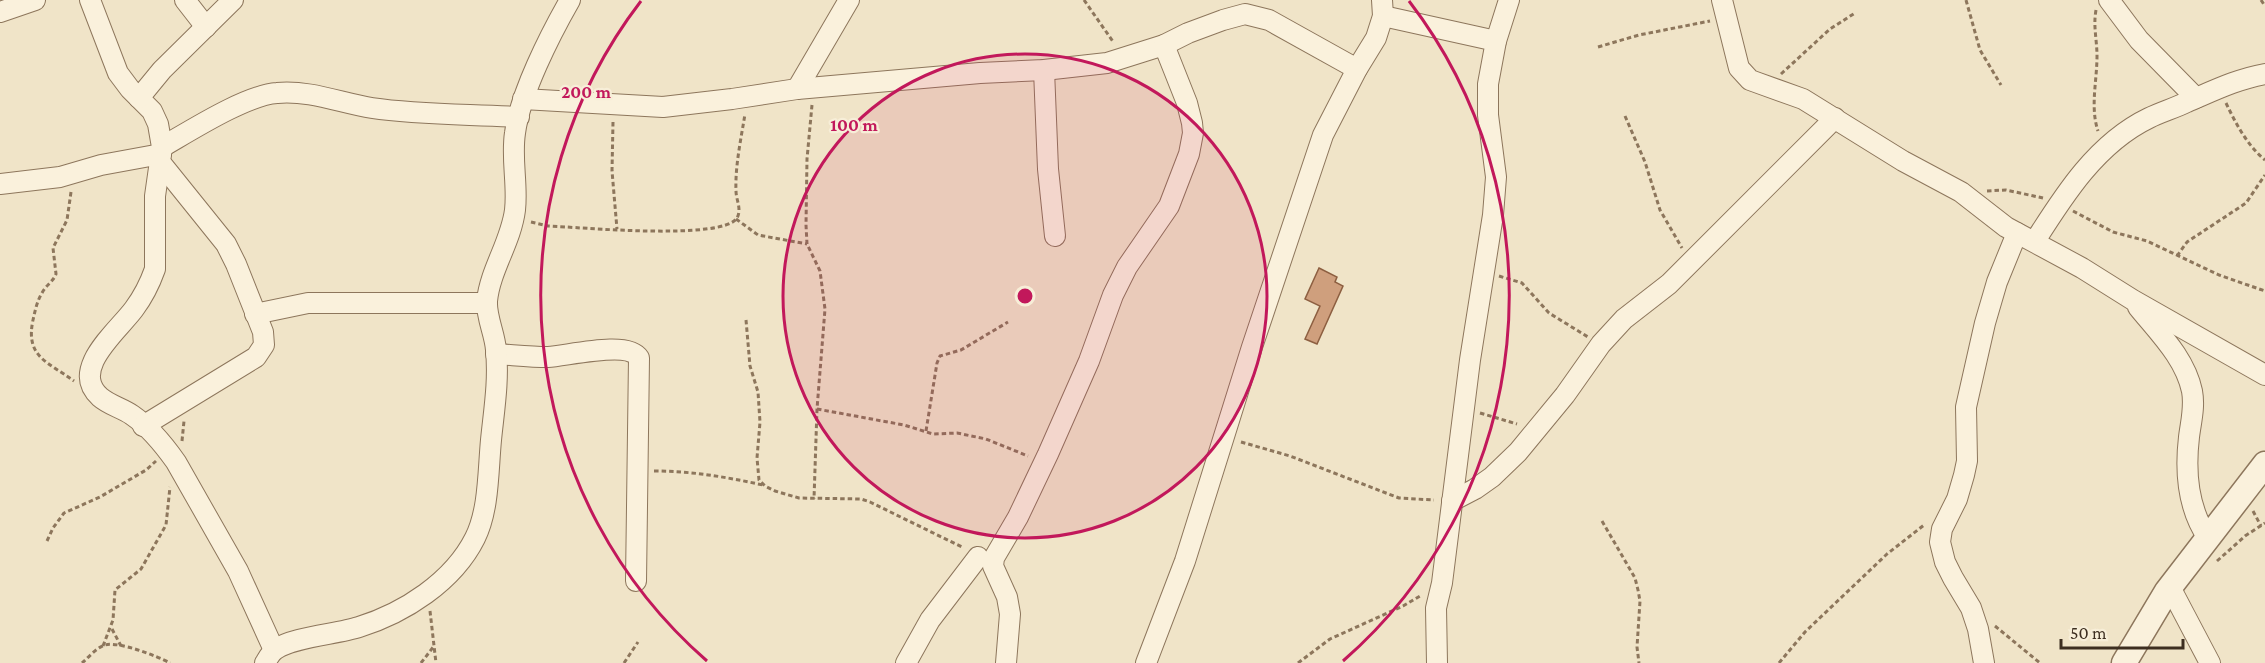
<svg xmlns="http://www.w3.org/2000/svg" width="2265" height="663" font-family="'Crimson Pro',serif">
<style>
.building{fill:#cf9f7d;stroke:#8d5f41;stroke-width:1.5}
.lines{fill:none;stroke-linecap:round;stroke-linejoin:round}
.minor-casing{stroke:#8d765c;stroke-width:22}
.tertiary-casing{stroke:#8d765c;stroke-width:27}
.path{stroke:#8d765c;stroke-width:3;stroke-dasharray:4.5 3;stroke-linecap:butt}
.minor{stroke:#faf1dc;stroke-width:20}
.tertiary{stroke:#faf1dc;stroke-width:24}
.ring{fill:none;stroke:#c2185b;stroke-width:3}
.centre{fill:#c2185b;stroke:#f7eed8;stroke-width:3}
.ring-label{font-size:18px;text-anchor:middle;font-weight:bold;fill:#c2185b;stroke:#f7eed8;stroke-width:4.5;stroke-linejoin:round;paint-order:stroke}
</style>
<rect width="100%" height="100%" fill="#f0e4c8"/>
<path class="building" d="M1319 268 1337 277 1335 282 1343 286 1317 344 1305 339 1320 306 1305 299Z"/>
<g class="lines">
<defs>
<g id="minor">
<path d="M90 0 118 73 130 89 152 111 158 124 162 147 155 196V269C150 283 143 297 134 309 118 331 69 369 100 397 109 405 122 408 132 415 148 426 164 445 176 462L238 571 274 650"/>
<path d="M185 0 206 27"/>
<path d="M1722 0 1739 68 1750 80 1803 99 1903 161 1961 192 2006 227 2082 268 2133 300 2265 375"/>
<path d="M2109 0 2139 40 2196 98"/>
<path d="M0 12 35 0"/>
<path d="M1383 16 1496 41"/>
<path d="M1044 70 1048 169 1055 236"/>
<path d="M797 89 849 0"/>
<path d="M139 98 162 70 233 0"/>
<path d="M523 99 663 107 732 99 797 89 980 73 1044 70 1107 63 1164 45 1188 33 1223 20 1245 14 1269 20 1357 69"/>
<path d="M162 147C190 131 246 95 277 93 310 90 341 103 372 108 420 115 470 114 519 117"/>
<path d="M0 184 60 177 101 165 161 154"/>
<path d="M2035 241C2064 195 2097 143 2149 118 2161 112 2175 108 2187 102 2213 91 2237 79 2265 74"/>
<path d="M2138 307C2159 333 2185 358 2192 391 2195 407 2191 421 2189 437 2185 471 2188 509 2208 538"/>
<path d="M255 314 308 303H487"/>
<path d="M496 354C513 355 531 357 548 357 567 356 628 340 639 358L636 581"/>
<path d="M143 426 256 357 264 345 263 332 236 264 226 244 160 162"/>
<path d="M1452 501 1475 489 1492 477 1518 452 1565 395 1601 344 1624 319 1669 284 1835 118"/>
<path d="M2170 587 2210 663"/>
<path d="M265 663C268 658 271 652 276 649 293 637 338 634 359 627 404 613 453 582 475 538 489 510 488 472 491 440 494 410 499 381 496 350 495 334 486 317 487 301 490 270 511 242 515 210 518 185 511 159 515 133 520 94 550 35 570 0"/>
<path d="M906 663 930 620 978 557"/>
<path d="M1006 663 1010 614 1007 597 993 566 994 558 1018 517 1048 454 1089 361 1113 295 1127 267 1169 206 1189 154 1193 133 1192 123 1187 103 1164 45"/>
<path d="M1146 663 1185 561 1252 347 1323 135 1357 69 1376 38 1383 16 1382 0"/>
<path d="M1437 663 1436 608 1442 583 1470 360 1493 215 1496 177 1488 115V84L1496 41 1509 0"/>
<path d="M1984 663 1978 629 1971 608 1953 578 1945 562 1940 542 1942 529 1957 499 1964 475 1967 461 1966 407 1985 323 1997 282 2017 233"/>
</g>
<path id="tertiary" d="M2124 663 2167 591 2265 464"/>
</defs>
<use href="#minor" class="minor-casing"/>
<use href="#tertiary" class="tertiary-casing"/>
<g class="path">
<path d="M1084 0 1114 43"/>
<path d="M1966 0 1980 50 2001 85"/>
<path d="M2261 0 2265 6"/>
<path d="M2096 10C2093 26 2097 40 2097 56 2097 81 2090 107 2098 131"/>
<path d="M1598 47 1639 35 1710 21"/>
<path d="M1781 74 1830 29 1855 13"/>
<path d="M2226 103C2236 124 2247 145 2265 160"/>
<path d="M812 105 807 159 806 225 807 244 820 271 825 309 817 409 814 499"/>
<path d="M1625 116 1645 162 1660 210 1682 248"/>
<path d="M613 122 612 171 617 229"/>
<path d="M1987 191 2006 190 2043 198"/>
<path d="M71 192 67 220 53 248 56 274C53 282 46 285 42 293 37 301 35 311 33 320 25 357 48 362 74 381"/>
<path d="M2073 211 2113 232 2147 241 2219 275 2265 291"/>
<path d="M736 219 758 235 807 244"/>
<path d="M531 222 548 226C578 227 722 241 737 218 742 209 736 200 736 191 735 166 741 139 745 114"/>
<path d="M2177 256 2187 242 2246 203 2265 175"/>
<path d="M1499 276 1522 283 1549 313 1588 337"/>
<path d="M746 320 750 366 758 392 760 422 757 458 759 480 765 486 775 491 799 498 861 499 870 502 964 548"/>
<path d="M817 409 904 425 933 434 957 433 986 439 1028 456"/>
<path d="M1480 413 1517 424"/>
<path d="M926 431 937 363 940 356 961 350 1008 322"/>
<path d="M182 441 184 421"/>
<path d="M1241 442 1290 456 1399 498 1434 500"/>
<path d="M654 471C692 471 726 477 763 485"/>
<path d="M2253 511 2261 526"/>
<path d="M1602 521 1635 578 1638 590 1640 601 1637 647 1639 663"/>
<path d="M47 541 53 528 64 513 100 497 146 470 156 461"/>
<path d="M2217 561 2245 536 2265 523"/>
<path d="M430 611 436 663"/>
<path d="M1995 626 2040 663"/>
<path d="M112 629 121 646"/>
<path d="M103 646 113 620 115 590 141 569 166 525 170 487"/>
<path d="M82 663C89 657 96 648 105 645 119 641 157 656 170 663"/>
<path d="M421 663 434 646"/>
<path d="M624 663 638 642"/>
<path d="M1298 663 1330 639 1403 606 1420 596"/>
<path d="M1779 663 1805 632 1887 554 1924 525"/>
</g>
<use href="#minor" class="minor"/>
<use href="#tertiary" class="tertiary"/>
</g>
<circle cx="1025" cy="296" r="242" fill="#c2185b" fill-opacity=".12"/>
<g class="ring">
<circle cx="1025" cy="296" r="242"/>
<path d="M707 661A484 484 0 0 1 641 1M1409 1A484 484 0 0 1 1343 661"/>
</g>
<circle cx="1025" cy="296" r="9" class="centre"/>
<g class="ring-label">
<text x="586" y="98">200 m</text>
<text x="854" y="131">100 m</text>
</g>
<path d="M2061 639v9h122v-9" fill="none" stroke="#3d2e20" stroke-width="3"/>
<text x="2070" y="639" font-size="18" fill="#3d2e20" stroke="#f7eed8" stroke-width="4.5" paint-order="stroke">50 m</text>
</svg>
